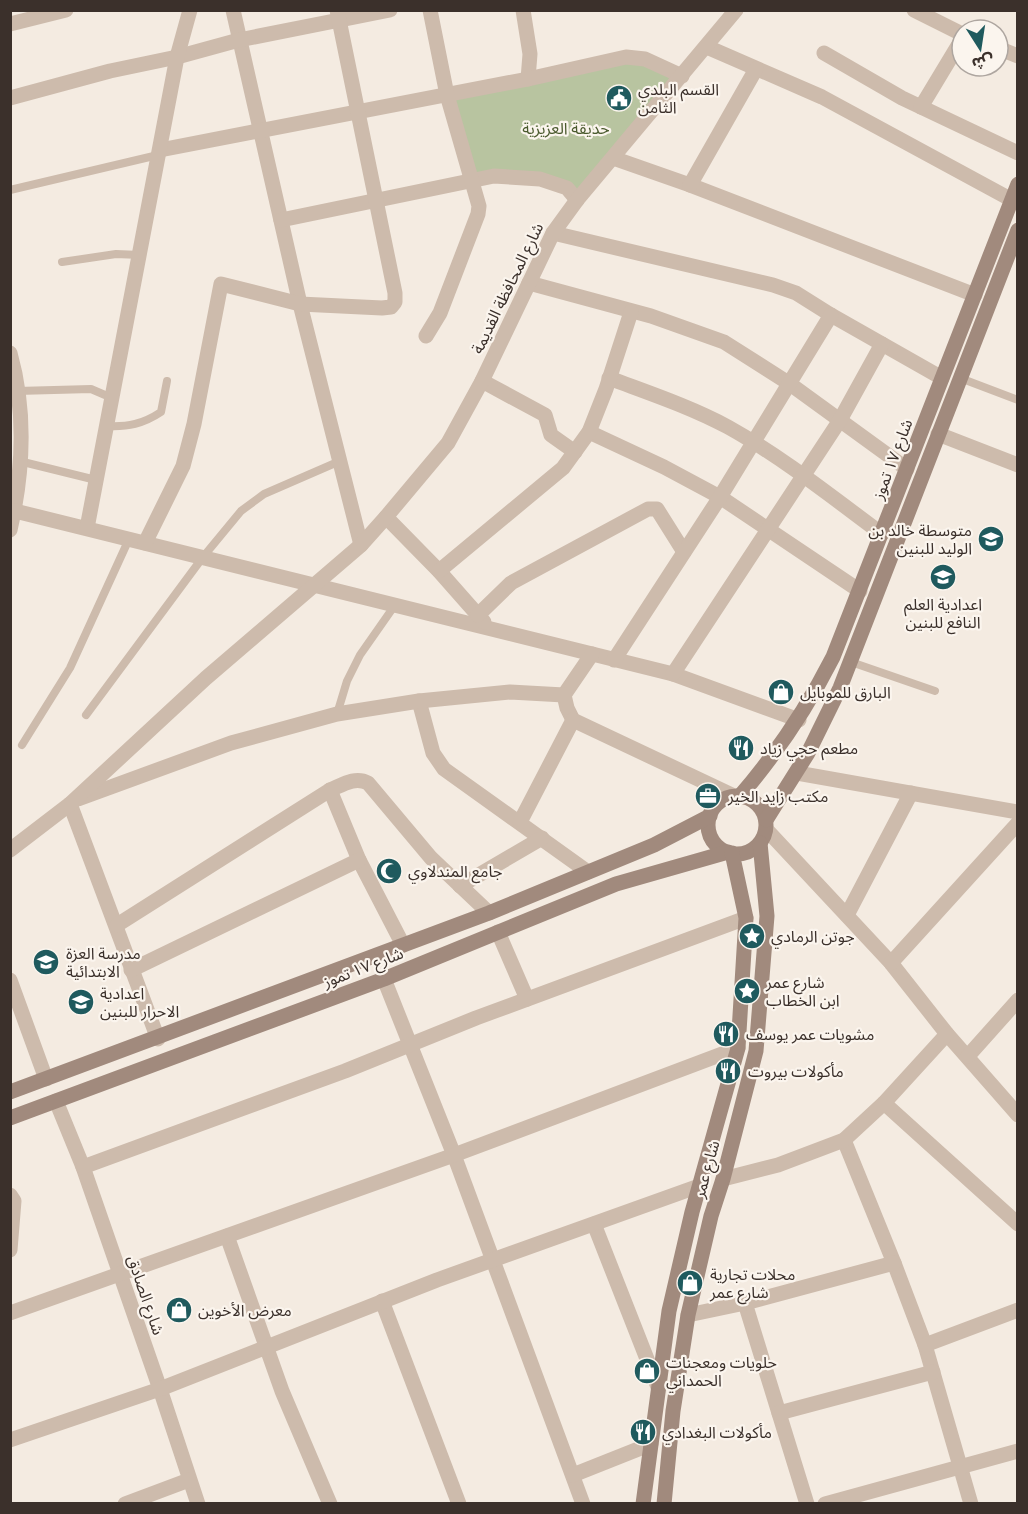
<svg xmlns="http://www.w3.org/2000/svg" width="1028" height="1514" font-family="Ubuntu,'Noto Sans Arabic',sans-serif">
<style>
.green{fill:#b8c4a0}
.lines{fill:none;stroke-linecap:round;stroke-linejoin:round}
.lane{stroke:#cdbbac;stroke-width:8}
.street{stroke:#cdbbac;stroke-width:15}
.secondary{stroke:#a18a7d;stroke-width:15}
.labels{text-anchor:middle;stroke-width:4.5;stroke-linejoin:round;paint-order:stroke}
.poi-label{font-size:16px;fill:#3b302b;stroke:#fbf5ee;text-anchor:start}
.park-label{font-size:16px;fill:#4a5a2e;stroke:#fbf5ee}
.street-label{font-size:16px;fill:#3b302b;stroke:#fbf5ee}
</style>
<rect width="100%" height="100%" fill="#f4ebe1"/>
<path class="green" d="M636 57 682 76 580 198 540 179H475L447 95Z"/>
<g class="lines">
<g class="lane">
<path d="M10 190 158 155"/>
<path d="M62 262 116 254 140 255"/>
<path d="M960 378 1018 400"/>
<path d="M17 391 91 389 112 398"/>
<path d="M107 426C128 427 143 424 161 412L167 381"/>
<path d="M19 461 96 480"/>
<path d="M851 662 935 691"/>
<path d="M337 714 347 681 360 655 395 605"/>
<path d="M86 715 203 557 241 511 264 494 340 461"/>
<path d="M22 745 70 668 129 539"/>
</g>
<g class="street">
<path d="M233 10 300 304 361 545"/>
<path d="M523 10 530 54 528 79"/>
<path d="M914 10 962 34"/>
<path d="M10 24 66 10"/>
<path d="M707 47 822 97 1012 200"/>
<path d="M998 48 1018 56"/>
<path d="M824 53 902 98 1018 153"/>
<path d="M10 98 110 71 177 57 239 40 390 10"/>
<path d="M921 107 962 39"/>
<path d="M160 150 528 79 626 57 645 59 682 76"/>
<path d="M613 158 690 185 975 295"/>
<path d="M690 185 756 69"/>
<path d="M281 220 494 176 540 179 567 188 577 200"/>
<path d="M553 233 773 285 796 293 831 315 942 378"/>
<path d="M529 283 651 316 724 342 790 384 907 469"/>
<path d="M426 336 440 313 478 214 479 206 447 95 430 10"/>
<path d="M10 353C26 410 23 473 10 530"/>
<path d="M609 378C649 393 691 407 728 427 782 457 832 497 882 534"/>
<path d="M482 381 545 415 551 435 575 452"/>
<path d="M589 432 664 467 720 497 860 591"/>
<path d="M938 434 1018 465"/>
<path d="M15 511 673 674 799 720"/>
<path d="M386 517 439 571 484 622"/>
<path d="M87 528 177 57 190 10"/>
<path d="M145 543 183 466 194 424 221 284 300 304 382 308 391 307 395 302V293L337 10"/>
<path d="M439 571 563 468 589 432 606 389 631 312"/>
<path d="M478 615 511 583 648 509H657L684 552"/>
<path d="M614 660 720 497 831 315"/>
<path d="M673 674 840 420 882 344"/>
<path d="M564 695 592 654"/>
<path d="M419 701 433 753 444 769 588 872"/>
<path d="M797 773 1018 812"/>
<path d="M330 790 359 860 403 945"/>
<path d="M78 799 231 743 337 714 419 701 510 692 564 695 567 708 573 720 734 796"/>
<path d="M70 804 158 1039"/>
<path d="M520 822 573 720"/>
<path d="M766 829 891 963 947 1034 1018 1115"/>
<path d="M10 850 70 804 206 678 361 545 386 517 448 443 482 381 553 233 577 200 736 10"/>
<path d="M460 886 542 838"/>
<path d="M847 915 911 793"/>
<path d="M117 925 330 790C342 785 355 776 368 783L431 858 489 913"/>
<path d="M498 932 527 999"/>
<path d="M891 963 1018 823"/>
<path d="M131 970 359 860"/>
<path d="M384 979 454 1155 583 1504"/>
<path d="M10 980 46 1079"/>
<path d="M968 1056 1018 1000"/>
<path d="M56 1101 83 1167 160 1389 198 1504"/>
<path d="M884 1103 1018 1224"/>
<path d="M844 1140 894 1263 925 1345 971 1504"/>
<path d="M83 1167 345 1071 476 1018 746 918"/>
<path d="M723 1179 778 1165 844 1140 884 1103 947 1034"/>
<path d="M10 1195 14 1201 10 1250"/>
<path d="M594 1224 658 1387"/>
<path d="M227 1236 282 1391 330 1504"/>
<path d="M382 1301 459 1504"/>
<path d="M745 1303 807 1504"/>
<path d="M10 1313 454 1155 738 1048"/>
<path d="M688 1315 745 1303 894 1263"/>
<path d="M925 1345 1018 1310"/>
<path d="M779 1413 933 1372"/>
<path d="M10 1440 160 1389 437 1280 699 1186"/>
<path d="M573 1475 651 1444"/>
<path d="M125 1504 189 1480"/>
<path d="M825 1504 1018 1451"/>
</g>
<g class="secondary">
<path d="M740 796C777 753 807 708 833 657L1018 184"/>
<circle cx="737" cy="825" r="29"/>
<path d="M766 820 808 753 840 688 1018 230"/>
<path d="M10 1092 489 913 654 845 710 816"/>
<path d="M10 1118 384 979 616 884 728 852"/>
<path d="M643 1504 669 1311 692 1212 738 1048 746 918 732 853"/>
<path d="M664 1504 673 1411 688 1315 711 1216 723 1179 756 1051 767 916 760 843"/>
</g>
</g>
<defs>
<symbol id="civic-disc" viewBox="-11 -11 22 22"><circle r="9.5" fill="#1f5a5e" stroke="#fbf5ee"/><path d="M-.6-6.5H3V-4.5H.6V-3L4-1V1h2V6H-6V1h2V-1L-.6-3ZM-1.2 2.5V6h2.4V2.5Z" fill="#fff"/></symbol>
<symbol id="school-disc" viewBox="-11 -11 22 22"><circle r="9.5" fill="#1f5a5e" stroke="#fbf5ee"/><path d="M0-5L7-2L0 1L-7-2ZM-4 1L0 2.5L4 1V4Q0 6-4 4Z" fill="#fff"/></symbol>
<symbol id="shop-disc" viewBox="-11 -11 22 22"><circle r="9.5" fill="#1f5a5e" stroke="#fbf5ee"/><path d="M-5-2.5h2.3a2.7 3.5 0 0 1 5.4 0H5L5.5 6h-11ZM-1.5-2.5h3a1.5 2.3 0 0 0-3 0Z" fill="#fff"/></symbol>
<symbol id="restaurant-disc" viewBox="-11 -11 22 22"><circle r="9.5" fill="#1f5a5e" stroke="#fbf5ee"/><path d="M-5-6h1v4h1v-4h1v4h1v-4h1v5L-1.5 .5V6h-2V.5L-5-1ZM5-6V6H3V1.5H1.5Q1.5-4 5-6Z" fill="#fff"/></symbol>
<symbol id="office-disc" viewBox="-11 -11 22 22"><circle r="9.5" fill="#1f5a5e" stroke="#fbf5ee"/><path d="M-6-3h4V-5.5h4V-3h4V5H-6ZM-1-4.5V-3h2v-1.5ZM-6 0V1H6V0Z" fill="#fff"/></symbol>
<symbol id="mosque-disc" viewBox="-11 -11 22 22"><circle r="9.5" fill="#1f5a5e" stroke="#fbf5ee"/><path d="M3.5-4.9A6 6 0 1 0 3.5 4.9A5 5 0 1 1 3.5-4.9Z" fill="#fff"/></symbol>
<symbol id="sight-disc" viewBox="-11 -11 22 22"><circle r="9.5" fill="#1f5a5e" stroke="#fbf5ee"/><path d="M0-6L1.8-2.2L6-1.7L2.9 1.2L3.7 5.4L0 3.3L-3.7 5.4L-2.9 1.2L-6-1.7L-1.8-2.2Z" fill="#fff"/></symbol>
</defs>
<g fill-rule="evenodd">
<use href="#civic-disc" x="604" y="83" width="30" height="30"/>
<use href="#school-disc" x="976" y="524" width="30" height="30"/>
<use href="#school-disc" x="928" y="562" width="30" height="30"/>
<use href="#shop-disc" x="766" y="677" width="30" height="30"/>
<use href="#restaurant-disc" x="726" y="733" width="30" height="30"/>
<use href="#office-disc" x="693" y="781" width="30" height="30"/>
<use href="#mosque-disc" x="374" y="856" width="30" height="30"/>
<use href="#sight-disc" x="737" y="921" width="30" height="30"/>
<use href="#school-disc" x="31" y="947" width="30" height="30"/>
<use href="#sight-disc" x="732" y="976" width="30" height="30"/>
<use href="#school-disc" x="66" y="987" width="30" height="30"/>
<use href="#restaurant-disc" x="711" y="1019" width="30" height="30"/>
<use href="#restaurant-disc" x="713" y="1056" width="30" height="30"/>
<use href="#shop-disc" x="675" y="1268" width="30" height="30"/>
<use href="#shop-disc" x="164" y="1295" width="30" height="30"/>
<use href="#shop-disc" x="632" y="1356" width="30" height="30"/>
<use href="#restaurant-disc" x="628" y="1417" width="30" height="30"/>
</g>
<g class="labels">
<g class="poi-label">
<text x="638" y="95">القسم البلدي<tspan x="638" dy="18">الثامن</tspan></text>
<text x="972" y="536" text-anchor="end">متوسطة خالد بن<tspan x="972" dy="18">الوليد للبنين</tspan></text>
<text x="943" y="610" text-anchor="middle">اعدادية العلم<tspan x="943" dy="18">النافع للبنين</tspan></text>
<text x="800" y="698">البارق للموبايل</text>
<text x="760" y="754">مطعم حجي زياد</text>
<text x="728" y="802">مكتب زايد الخير</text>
<text x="408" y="877">جامع المندلاوي</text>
<text x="771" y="942">جوتن الرمادي</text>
<text x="66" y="959">مدرسة العزة<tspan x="66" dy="18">الابتدائية</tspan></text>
<text x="766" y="988">شارع عمر<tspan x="766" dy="18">ابن الخطاب</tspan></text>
<text x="100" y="999">اعدادية<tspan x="100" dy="18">الاحرار للبنين</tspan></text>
<text x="746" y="1040">مشويات عمر يوسف</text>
<text x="748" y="1077">مأكولات بيروت</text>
<text x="710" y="1280">محلات تجارية<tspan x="710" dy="18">شارع عمر</tspan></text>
<text x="198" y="1316">معرض الأخوين</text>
<text x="666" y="1368">حلويات ومعجنات<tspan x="666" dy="18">الحمداني</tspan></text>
<text x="662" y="1438">مأكولات البغدادي</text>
</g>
<g class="park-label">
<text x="566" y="134">حديقة العزيزية</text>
</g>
<g class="street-label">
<text transform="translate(507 288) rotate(-64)" y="6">شارع المحافظة القديمة</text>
<text transform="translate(892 459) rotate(-69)" y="6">شارع ١٧ تموز</text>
<text transform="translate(363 967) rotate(-21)" y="6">شارع ١٧ تموز</text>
<text transform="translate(706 1169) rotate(-74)" y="6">شارع عمر</text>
<text transform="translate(146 1295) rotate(71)" y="6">شارع الصادق</text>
</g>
</g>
<rect width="1028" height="1514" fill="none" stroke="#3b302b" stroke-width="24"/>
<g transform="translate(980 48) rotate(168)"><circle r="28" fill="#fbf5ee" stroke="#aea6a0" stroke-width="1.5"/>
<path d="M0-4.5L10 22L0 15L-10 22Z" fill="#1f5a5e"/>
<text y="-9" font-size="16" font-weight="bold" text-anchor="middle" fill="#3b302b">ش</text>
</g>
</svg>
